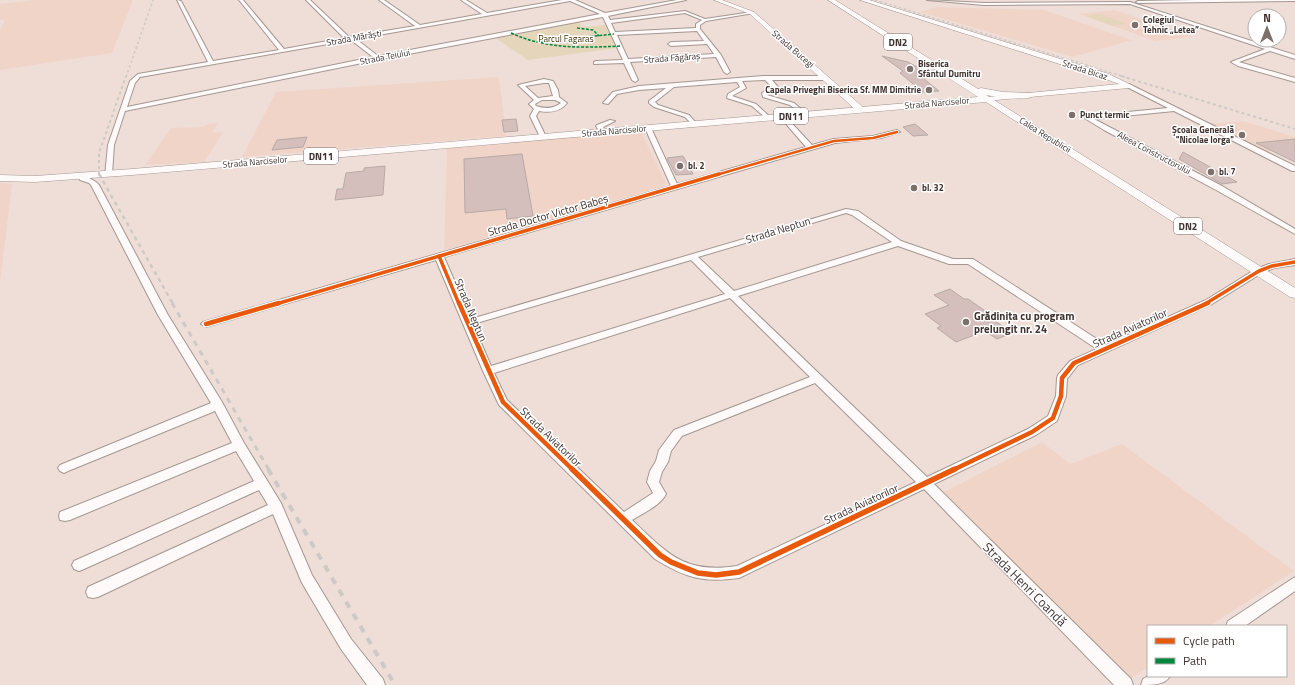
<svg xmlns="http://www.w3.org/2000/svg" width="1295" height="685" font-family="'Titillium Web',sans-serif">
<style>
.built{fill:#f1d4c8}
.green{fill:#e4d5bb}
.building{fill:#d5bfbd;stroke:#b7a9a7}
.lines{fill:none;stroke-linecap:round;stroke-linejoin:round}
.street-casing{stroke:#a49792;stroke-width:2}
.secondary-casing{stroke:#a49792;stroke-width:1}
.primary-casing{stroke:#a49792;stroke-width:1}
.street{fill:#fdfaf9;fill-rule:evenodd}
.secondary{fill:#fdfaf9;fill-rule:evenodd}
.primary{fill:#fdfaf9;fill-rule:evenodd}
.rail-far4{stroke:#cdc9c7;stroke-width:1.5;stroke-dasharray:2.5 2.5;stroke-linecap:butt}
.rail-far3{stroke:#cdc9c7;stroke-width:2;stroke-dasharray:3 3;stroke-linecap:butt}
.rail-far2{stroke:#cdc9c7;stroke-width:2.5;stroke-dasharray:4 4;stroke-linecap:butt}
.rail-far1{stroke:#cdc9c7;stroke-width:3;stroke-dasharray:5.5 5.5;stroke-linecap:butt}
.rail{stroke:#cdc9c7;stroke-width:4;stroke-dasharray:7 7;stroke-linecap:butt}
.quiet{stroke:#00873e;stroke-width:1.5;stroke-dasharray:3 1.5;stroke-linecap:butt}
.cycleway-far3-casing{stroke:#fff;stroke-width:4}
.cycleway-far2-casing{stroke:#fff;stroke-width:5.5}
.cycleway-far1-casing{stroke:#fff;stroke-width:7}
.cycleway-casing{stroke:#fff;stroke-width:8}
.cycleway-far3{stroke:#e8590c;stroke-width:2.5}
.cycleway-far2{stroke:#e8590c;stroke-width:3.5}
.cycleway-far1{stroke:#e8590c;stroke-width:4.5}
.cycleway{stroke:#e8590c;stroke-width:5.5}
.poi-dot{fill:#7d6f6a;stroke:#fff;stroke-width:1.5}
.labels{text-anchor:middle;stroke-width:3;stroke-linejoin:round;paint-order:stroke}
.far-poi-label{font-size:9px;font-weight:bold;fill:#40332f;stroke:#fff;text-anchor:start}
.far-street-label{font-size:9px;fill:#40332f;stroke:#fff}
.far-park-label{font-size:9px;fill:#413200;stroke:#fff}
.shield{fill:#fff;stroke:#79706d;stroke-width:1}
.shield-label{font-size:10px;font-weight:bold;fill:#40332f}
.street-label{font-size:11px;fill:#40332f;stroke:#fff}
.poi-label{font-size:11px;font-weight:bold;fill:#40332f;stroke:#fff;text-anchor:start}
.near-street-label{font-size:13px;fill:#40332f;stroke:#fff}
</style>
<rect width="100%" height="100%" fill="#efded7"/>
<g class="built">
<path d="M34 0H133L112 53 0 70V30L5 21 0 19V4Z"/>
<path d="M936 7 1044 10 1132 40 1073 57 921 12Z"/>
<path d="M1114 10 1193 37 1155 41 1079 14Z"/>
<path d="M499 77 506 136 242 157 276 92Z"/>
<path d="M1243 121 1295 137V148L1265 152 1209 124Z"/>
<path d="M218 123 212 133 223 132 204 162 145 165 171 128 204 127 208 124Z"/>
<path d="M641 132 667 185 444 250 447 148Z"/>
<path d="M0 183 12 184 0 283Z"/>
<path d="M1041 441 1070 464 1122 444 1294 571 1210 626H1148V667L1129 680 944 492 1042 442Z"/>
</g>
<g class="green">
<path d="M1100 14 1127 24 1112 26 1086 16Z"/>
<path d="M578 20 582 27 606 25 617 48 528 60 494 37Z"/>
</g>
<g class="building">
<path d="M882 56 908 62 922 70 936 71 938 73 924 79 939 91 923 92 900 73 903 71Z"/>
<path d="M516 119 518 131 504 132 502 120Z"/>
<path d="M915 124 928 135 913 136 903 127Z"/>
<path d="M307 137 303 147 272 150 277 140Z"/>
<path d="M1295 139V162L1256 143Z"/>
<path d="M1183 152 1237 182 1222 184 1179 159Z"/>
<path d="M522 154 533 216 507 219 506 209 465 213 464 159Z"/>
<path d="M683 156 693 174 676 175 667 158Z"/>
<path d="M385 166 383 195 335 200 337 189H343L346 173 364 171V168Z"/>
<path d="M950 289 964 299H968L991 315 988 316 1012 333 997 339 985 331 956 342 937 328 941 326 925 314 949 305 934 295Z"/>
</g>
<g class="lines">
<defs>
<g id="street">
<path d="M177 0 181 1 213 61 279 50 239 0H243L284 49 344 38 306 0H310L349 37 415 26 379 0H384L420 25 482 14 461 0H466L487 13 562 0H575L605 13 677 0H686L608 16 610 20 685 11 705 19 752 12 754 13 706 21 700 25V29L721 55 730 72 727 74 724 72 716 57 630 62 638 80 635 82 632 80 624 63 594 64V62L596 61 623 60 603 17 377 60 125 111 114 145 112 174 111 176H105L108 145 130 81 138 74 208 62ZM570 1 600 14 378 56 356 39ZM685 13 702 20 696 24V28L615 32 611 23ZM697 31 704 41 671 42 668 44 671 46 707 44 714 54 628 59 617 35ZM351 40 373 57 127 107 135 83 140 77Z"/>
<path d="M927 0 984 3 1130 2 1295 55V59L1270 51 1239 62 1295 78V82L1238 66 1231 62 1265 49 1130 4 984 5Z"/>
<path d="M1194 0H1295V1L1138 3 1136 2 1138 1Z"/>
<path d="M763 76H825L828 78 825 80H772L778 87 767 95 794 103 807 114 808 115 805 117 790 105 763 97 762 93 772 87 765 80 742 81 746 88 732 96 756 104 770 117V119L768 120 752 106 727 98 728 94 740 87 737 82 674 87 655 102 658 105 689 115 697 124 694 126 685 117 654 107 649 103V101L666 88 639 90 617 94 608 104 603 103 613 92 639 86Z"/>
<path d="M544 79 553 81 558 90 559 97 567 103C560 112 550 113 539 111L536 116 546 137 543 139 540 137 530 116 534 109 529 104 534 100 518 85ZM544 83H549L553 96 538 98 525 86ZM542 100H555L561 103C553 109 545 109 536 106L535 104Z"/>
<path d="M1129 84 1295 166V171H1292L1174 111 1094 119 1222 186 1295 229V234L1216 190 1104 130 1086 119 1085 118 1088 116 1168 108 1127 87 1126 86Z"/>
<path d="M783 115 785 116 812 145 834 139 873 136 897 130 900 132 881 138 835 143 444 257 471 319 846 209 858 211 901 241 953 259H973L1106 345 1206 300 1256 269 1269 264 1295 259V265L1274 268 1262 273 1212 304 1078 365 1067 379 1066 396 1057 421 1036 435 934 484 1131 679 1133 685H1114L924 489 739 578C704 583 685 578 655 559L499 405 483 371 436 260 209 326 206 327 201 324 203 322 671 186 645 128 646 127 651 128 677 184 806 147 781 118 780 117ZM846 213 852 215 892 242 734 291 698 257ZM898 246 949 264H968L1097 349 1070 361 1058 375 1057 378 1056 396 1048 416 1028 429 927 477 738 296ZM691 260 725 294 491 366 473 324ZM730 298 810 377 674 430 659 450 656 461 650 471 647 482 653 493 624 512 507 400 494 373ZM815 383 916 482 737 566C684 574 668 554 632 520 643 513 660 506 666 494L659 482 662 472 668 462 671 451 682 436Z"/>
<path d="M610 120 615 121 603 127 605 132 600 133 596 126 597 125Z"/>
<path d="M79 174H85C88 179 94 179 99 185L168 315 222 402 244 443 281 503 312 575 351 639 383 679 385 685H367L341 649 302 583 273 514 98 597 93 598 88 597 86 592 88 587 268 505 259 490 84 569 79 571 74 569 72 565 74 561 254 481 236 451 70 520 65 521 60 520 59 516 60 512 232 443 215 411 68 471 64 473 60 471 58 468 60 465 211 403 158 315 91 185 89 183 80 180 78 176Z"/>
<path d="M1295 577V591L1245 626H1226L1228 621Z"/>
<path d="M1148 676H1170C1165 685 1153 685 1141 685L1143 679Z"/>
</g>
<g id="secondary">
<path d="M714 0H722L754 12 864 108V112H858L750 14Z"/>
<path d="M860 0H869L1109 74 1133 86 1129 88 985 101 984 99 988 97 1119 84 1103 78Z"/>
</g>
<path id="primary" d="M828 0H835L978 89 981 88 1003 92 1034 93 1035 95C1028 102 997 97 986 95L1295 288V298L1290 297 986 102 132 175 35 182 0 181V175L35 176 132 169 978 97Z"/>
</defs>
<use href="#street" class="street-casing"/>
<use href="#secondary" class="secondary-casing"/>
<use href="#primary" class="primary-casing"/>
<use href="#street" class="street"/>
<use href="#secondary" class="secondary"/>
<use href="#primary" class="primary"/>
<g class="rail-far4">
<path d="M875 0 1125 77"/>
<path d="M126 77 153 0"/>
</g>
<g class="rail-far3">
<path d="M1121 76 1295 129"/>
<path d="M99 175V153L126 76"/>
</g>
<path class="rail-far2" d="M99 174 173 304"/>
<path class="rail-far1" d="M172 303 269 470"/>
<path class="rail" d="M268 469 395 685"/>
<g class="quiet">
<path d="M577 28 593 30 599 36"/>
<path d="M511 33C546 49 582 48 620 46"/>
<path d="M541 42 614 34"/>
</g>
<defs>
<path id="cycleway-far3" d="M716 175 834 141 873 138 897 132"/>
<g id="cycleway-far2">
<path d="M439 256 459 304"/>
<path d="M276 304 719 174"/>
<path d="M1205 304 1259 271 1272 266 1295 262"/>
</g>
<g id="cycleway-far1">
<path d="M459 303 503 402 573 470"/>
<path d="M206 324 279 303"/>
<path d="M953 470 1032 432 1053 418 1061 396 1062 378 1074 363 1208 303"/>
</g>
<path id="cycleway" d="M572 469 660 555 671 562 698 573 716 575 739 572 955 469"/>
</defs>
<use href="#cycleway-far3" class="cycleway-far3-casing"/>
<use href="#cycleway-far2" class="cycleway-far2-casing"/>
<use href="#cycleway-far1" class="cycleway-far1-casing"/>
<use href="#cycleway" class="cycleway-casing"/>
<use href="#cycleway-far3" class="cycleway-far3"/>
<use href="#cycleway-far2" class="cycleway-far2"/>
<use href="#cycleway-far1" class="cycleway-far1"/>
<use href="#cycleway" class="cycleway"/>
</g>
<g class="poi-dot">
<circle cx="1135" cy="25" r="4"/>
<circle cx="910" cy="69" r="4"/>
<circle cx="929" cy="90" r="4"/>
<circle cx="1072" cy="115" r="4"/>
<circle cx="1242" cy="135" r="4"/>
<circle cx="680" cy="166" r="4"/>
<circle cx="1211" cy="172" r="4"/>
<circle cx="914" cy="188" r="4"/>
<circle cx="966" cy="322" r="4"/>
</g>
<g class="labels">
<g class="far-poi-label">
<text x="1143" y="23">Colegiul<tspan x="1143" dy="10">Tehnic „Letea”</tspan></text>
<text x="918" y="67">Biserica<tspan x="918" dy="10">Sfântul Dumitru</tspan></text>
<text x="921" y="93" text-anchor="end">Capela Priveghi Biserica Sf. MM Dimitrie</text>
<text x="1080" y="118">Punct termic</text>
<text x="1234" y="133" text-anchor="end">Școala Generală<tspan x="1234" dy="10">"Nicolae Iorga"</tspan></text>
<text x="688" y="169">bl. 2</text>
<text x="1219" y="175">bl. 7</text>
<text x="922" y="191">bl. 32</text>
</g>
<g class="far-street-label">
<text transform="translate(354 38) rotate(-10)" y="3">Strada Mărăști</text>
<text transform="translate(793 49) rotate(41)" y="3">Strada Bucegi</text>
<text transform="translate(385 57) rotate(-11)" y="3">Strada Teiului</text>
<text transform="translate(672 58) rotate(-4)" y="3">Strada Făgăraș</text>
<text transform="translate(1085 70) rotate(18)" y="3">Strada Bicaz</text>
<text transform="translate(937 103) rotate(-5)" y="3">Strada Narciselor</text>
<text transform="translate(614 131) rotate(-5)" y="3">Strada Narciselor</text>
<text transform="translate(1045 135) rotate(32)" y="3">Calea Republicii</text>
<text transform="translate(1154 153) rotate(28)" y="3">Aleea Constructorului</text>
<text transform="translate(255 162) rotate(-5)" y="3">Strada Narciselor</text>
</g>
<g class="far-park-label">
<text x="566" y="42">Parcul Fagaras</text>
</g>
<g class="shield">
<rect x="884" y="34" width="28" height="16" rx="3"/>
<rect x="774" y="108" width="34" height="16" rx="3"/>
<rect x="304" y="148" width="34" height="16" rx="3"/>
<rect x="1174" y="218" width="28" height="16" rx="3"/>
</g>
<g class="shield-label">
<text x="898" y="46">DN2</text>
<text x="791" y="120">DN11</text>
<text x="321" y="160">DN11</text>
<text x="1188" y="230">DN2</text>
</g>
<g class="street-label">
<text transform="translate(548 215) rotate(-16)" y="4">Strada Doctor Victor Babeș</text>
<text transform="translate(778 230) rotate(-17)" y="4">Strada Neptun</text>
<text transform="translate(471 310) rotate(67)" y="4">Strada Neptun</text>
<text transform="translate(1130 328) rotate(-24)" y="4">Strada Aviatorilor</text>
<text transform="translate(551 437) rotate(44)" y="4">Strada Aviatorilor</text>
<text transform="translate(861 504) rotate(-25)" y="4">Strada Aviatorilor</text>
</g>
<g class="poi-label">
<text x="974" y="320">Grădinița cu program<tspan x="974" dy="13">prelungit nr. 24</tspan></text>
</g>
<g class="near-street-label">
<text transform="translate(1025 584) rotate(45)" y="5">Strada Henri Coandă</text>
</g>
</g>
<rect x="1147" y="625" width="140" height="52" fill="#ffffff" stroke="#b3adac"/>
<rect x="1155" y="638" width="20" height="6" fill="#e8590c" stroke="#b3adac"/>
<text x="1183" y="645" font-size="12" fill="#40332f">Cycle path</text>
<rect x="1155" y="658" width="20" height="6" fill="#00873e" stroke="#b3adac"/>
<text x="1183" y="665" font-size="12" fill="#40332f">Path</text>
<g transform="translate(1267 28)"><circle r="19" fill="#ffffff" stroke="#b3adac"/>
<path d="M0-3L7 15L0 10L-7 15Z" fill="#7d6f6a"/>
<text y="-6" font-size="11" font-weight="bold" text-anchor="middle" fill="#40332f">N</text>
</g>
</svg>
